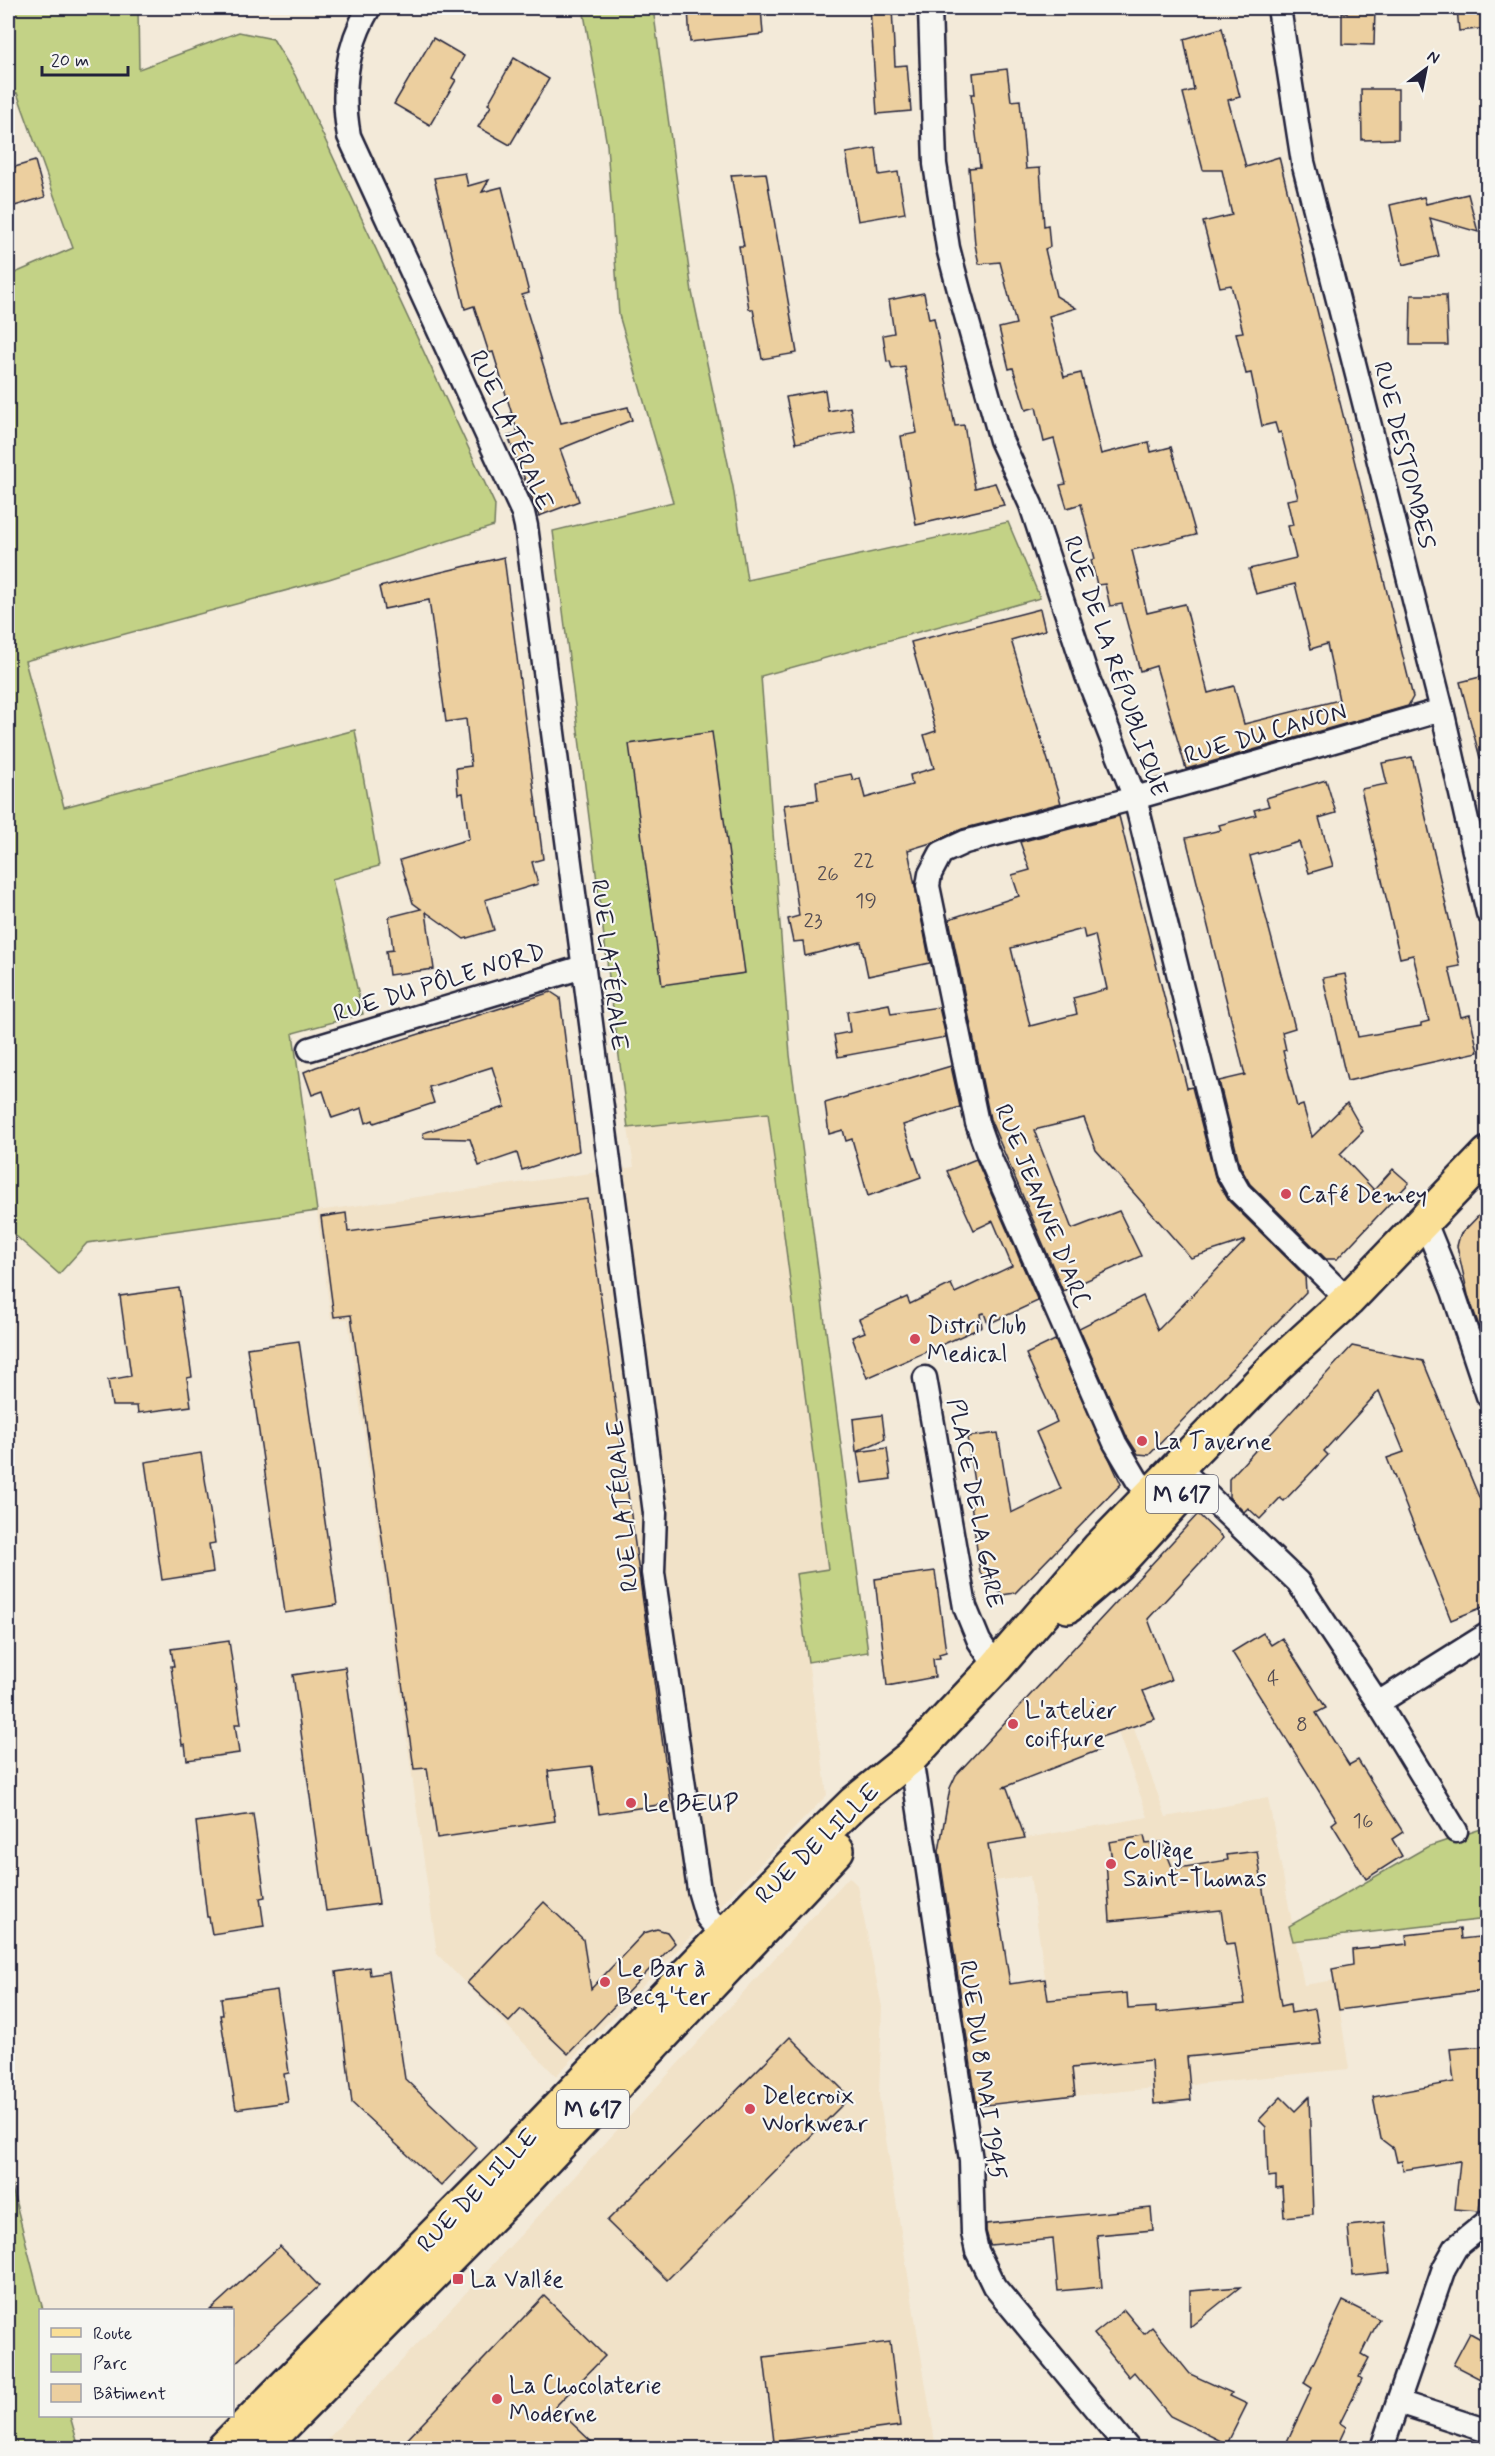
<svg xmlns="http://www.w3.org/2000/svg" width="1495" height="2456" font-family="Mynerve,sans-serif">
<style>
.built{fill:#f1e2c8}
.green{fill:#c3d286;stroke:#727a60;stroke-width:1.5}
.building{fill:#eccf9f;stroke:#22223b;stroke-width:1.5;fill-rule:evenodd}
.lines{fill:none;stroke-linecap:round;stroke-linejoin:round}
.street-casing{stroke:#22223b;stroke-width:27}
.primary-casing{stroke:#22223b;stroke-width:38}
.street{stroke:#f6f6f2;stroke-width:22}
.primary{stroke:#fadf96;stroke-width:33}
.poi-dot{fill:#d1495b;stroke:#f6f6f2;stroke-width:2}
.labels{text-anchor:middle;stroke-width:4.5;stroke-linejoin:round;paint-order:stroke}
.number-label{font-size:21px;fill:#544d54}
.shield{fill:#f6f6f2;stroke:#626272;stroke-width:1.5}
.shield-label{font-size:22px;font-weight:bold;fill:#22223b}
.street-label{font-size:24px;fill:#22223b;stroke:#f6f6f2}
.poi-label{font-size:24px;fill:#22223b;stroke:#f6f6f2;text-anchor:start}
</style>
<rect width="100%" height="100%" fill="#f3ead9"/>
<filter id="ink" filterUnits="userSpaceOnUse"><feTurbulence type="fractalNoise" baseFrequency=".0167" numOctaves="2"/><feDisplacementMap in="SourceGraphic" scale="12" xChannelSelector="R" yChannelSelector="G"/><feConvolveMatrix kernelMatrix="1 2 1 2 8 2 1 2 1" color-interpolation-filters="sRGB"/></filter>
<g filter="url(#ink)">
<g class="built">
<path d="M768 1113 828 1569 796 1575 827 1795 556 2076 437 1954 348 1319H331L317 1211 634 1167 628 1128Z"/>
<path d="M1108 1704 1133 1726 1166 1817 1268 1798 1304 1985 1335 1980 1349 2069 1063 2097 1030 1876 945 1888 939 1853 1148 1817Z"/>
<path d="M849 1877 857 1885 882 2007 879 2096 936 2448H319L531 2224Z"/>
</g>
<g class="green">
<path d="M8 8H138L139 69 239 32 273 39 295 75 495 505 494 526 329 579 25 661 64 807 355 730 379 866 332 879 363 1014 293 1033 317 1211 87 1243 59 1274 8 1229V276L73 248 17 93 8 96Z"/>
<path d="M583 8H653L692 292 733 487 747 580 1008 522 1040 598 761 676 790 1055 868 1652 808 1662 796 1574 828 1569 768 1113 628 1128 553 531 673 502 619 315 607 145Z"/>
<path d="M1487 1827V1919L1293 1941 1289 1926 1427 1847Z"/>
<path d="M8 2172 43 2310H40V2416H70L79 2448H8Z"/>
</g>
<g class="building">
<path d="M688 8H761L763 34 690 42Z"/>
<path d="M870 8H892L895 66 907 65 911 111 877 114Z"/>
<path d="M1347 8H1375L1374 45 1342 44V13H1347Z"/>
<path d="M1457 8H1488V28L1459 31Z"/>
<path d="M1222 28 1240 97 1228 100 1246 167 1279 157 1413 697 1408 706 1186 769 1156 666 1140 671 1122 604 1110 606 1105 584 1097 585 1091 560 1095 559 1081 504 1067 508 1060 485 1066 484 1054 439 1044 442 1036 407 1026 410 1013 368 1009 369 999 328 1016 324 1000 262 979 264 975 245 969 168 980 167 971 94H975L973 73 1007 69 1011 101 1020 100 1026 169 1040 168 1044 226 1048 225 1050 247 1045 249 1056 296 1076 308 1049 316 1064 377 1081 373 1101 454 1149 442 1151 452 1171 447 1196 535 1132 550 1147 613 1185 604 1208 693 1234 686 1244 724 1339 700 1327 644 1311 649 1295 584 1256 594 1249 569 1296 558 1288 526 1293 525 1287 500 1298 498 1281 432 1278 433 1275 423 1262 426 1251 373 1246 374 1236 333 1243 332 1231 285 1220 287 1203 222 1232 215 1222 170H1203L1183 93 1194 90 1184 39Z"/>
<path d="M433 38 464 56 452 78 456 80 430 125 394 104Z"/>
<path d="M514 58 549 79 510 145 478 127 491 106 488 104Z"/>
<path d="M1361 89H1398V139L1362 140Z"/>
<path d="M876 148 879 175 898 172 905 213 858 221 846 153Z"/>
<path d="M35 161 45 197 8 208V169Z"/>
<path d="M465 173 468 186 489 180 482 192 502 187 529 293 522 295 561 423 628 407 632 420 560 449 579 501 539 516 508 436 518 434 493 352 489 353 474 306 465 309 434 178Z"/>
<path d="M766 173 797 353 762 359 753 309H749L739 246H744L731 175Z"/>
<path d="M1468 194 1478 232 1430 218 1439 256 1403 265 1390 205 1424 197 1426 204Z"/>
<path d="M924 293 929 319 934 318 955 426 964 425 975 488 995 483 1004 505 916 525 901 436 917 433 905 367 892 369 890 361 887 362 883 335 894 333 889 300Z"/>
<path d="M1411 295H1446L1448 345H1410Z"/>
<path d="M825 390 828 411 850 407 855 432 796 443 786 397Z"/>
<path d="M504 557 543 859 532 862 538 884 485 900 494 930 464 939 426 912 434 969 389 975 386 951 393 950 389 917 421 909 413 903 400 860 469 839 463 793 458 794 456 768 471 766 466 719 446 722 429 600 384 609 379 587Z"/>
<path d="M1040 609 1045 630 1011 640 1061 803 962 829 934 842 908 850 930 963 868 976 861 942 805 956 803 941 793 942 788 919 799 916 784 805 818 800 816 781 851 774 853 780 860 778 865 798 912 785 910 775 934 768 924 735 936 731 911 642Z"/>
<path d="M1488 675V757L1480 758 1460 682Z"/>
<path d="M712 732 745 973 662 985 629 744Z"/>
<path d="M1412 757 1460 966 1449 968 1461 1017 1470 1015 1478 1052 1347 1081 1323 978 1345 974 1358 1037 1421 1026V1023L1429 1021 1413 955 1400 958 1361 789 1387 784 1382 763Z"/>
<path d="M1326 780 1336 813 1319 818 1333 866 1309 873 1299 842 1250 856 1295 1028 1282 1032 1286 1050 1283 1051 1297 1107 1303 1105 1312 1137 1347 1103 1363 1131 1340 1154 1374 1190 1393 1169 1409 1183 1337 1259H1326L1250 1184 1240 1166 1219 1081 1245 1075 1186 838 1221 830 1219 825 1256 815 1254 810 1269 806 1266 798Z"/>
<path d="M1119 816 1187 1088 1192 1087 1215 1177 1229 1201 1305 1276 1306 1292 1149 1455 1138 1454 1127 1437 1079 1328 1143 1296 1158 1330 1246 1240 1191 1258 1096 1150 1084 1118 1034 1130 1072 1229 1119 1211 1141 1256 1063 1291 990 1119 949 919 1019 896 1012 875 1030 870 1020 842ZM1083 929 1085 938 1095 935 1107 989 1073 998 1077 1014 1030 1026 1011 948Z"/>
<path d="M551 992 560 998 579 1151 522 1170 517 1153 479 1166 470 1139 424 1138 423 1133 505 1107 492 1067 429 1087 434 1103 374 1123 373 1120 366 1123 362 1108 332 1118 323 1091 312 1095 304 1072 316 1067Z"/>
<path d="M889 1004 891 1014 939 1007 946 1037 838 1057 834 1035 850 1032 847 1012Z"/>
<path d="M951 1066 960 1107 903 1125 921 1177 868 1196 852 1139 846 1141 843 1130 829 1134 825 1103Z"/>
<path d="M976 1159 1038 1301 988 1324 984 1313 980 1314 982 1327 867 1378 852 1337 865 1332 859 1319 907 1297 910 1304 951 1284 955 1293 1012 1266 993 1221 974 1230 947 1171Z"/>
<path d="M587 1199 671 1803 599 1814 592 1766 548 1771 555 1821 437 1838 427 1768 414 1769 351 1315 334 1317 321 1217 346 1213 348 1232Z"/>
<path d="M1488 1206V1336L1483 1337 1468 1295 1457 1246 1460 1235Z"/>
<path d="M179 1288 192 1377 187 1378 191 1406 138 1413 137 1406H112L108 1380 131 1376 120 1296Z"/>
<path d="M1055 1340 1121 1484 1015 1593 1002 1595 980 1573 971 1503 977 1502 967 1437 998 1433 1011 1513 1061 1489 1036 1432 1057 1422 1026 1354Z"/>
<path d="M299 1341 337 1605 285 1613 247 1348Z"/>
<path d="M1352 1346 1423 1361 1488 1519V1605L1451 1620 1387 1458 1404 1452 1379 1391 1324 1451 1328 1455 1284 1501 1280 1498 1260 1519 1248 1508 1244 1512 1229 1497V1479Z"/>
<path d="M882 1415 885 1439 856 1452 853 1419Z"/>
<path d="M887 1448 891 1479 862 1483 857 1452Z"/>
<path d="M201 1453 215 1543 209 1544 213 1572 162 1580 145 1462Z"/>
<path d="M1198 1514 1223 1538 1148 1619 1171 1680 1143 1691 1155 1719 1095 1739 1099 1750 1004 1787 1007 1788 1025 1838 988 1844 1010 1984 1045 1979 1048 2000 1127 1993 1128 2009 1156 2007V2013L1245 2004 1235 1943 1226 1944 1221 1910 1110 1921 1106 1860 1112 1859 1109 1842 1144 1836 1146 1844 1162 1842 1173 1869 1228 1860 1227 1855 1257 1851 1281 2006 1290 2004 1291 2013 1315 2009 1321 2044 1187 2057 1191 2100 1154 2104 1151 2060 1072 2068 1075 2095 977 2106 939 1851 950 1788 956 1775Z"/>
<path d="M935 1571 946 1652 939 1654 940 1658 933 1659 935 1677 887 1686 875 1579Z"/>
<path d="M1263 1633 1271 1645 1282 1638 1326 1708 1316 1713 1349 1765 1358 1760 1403 1832 1392 1839 1402 1856 1366 1879 1332 1824 1337 1820 1232 1652Z"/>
<path d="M229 1641 241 1724H235L239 1753 187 1760 185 1744 182 1745 171 1666H174L171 1649Z"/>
<path d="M345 1667 379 1904 326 1911 293 1675Z"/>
<path d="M253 1814 265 1897 260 1898 264 1926 212 1934 209 1917H207L196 1822Z"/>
<path d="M544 1902 583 1939 591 1989 644 1933 657 1929 667 1932 675 1943 568 2054 521 2009 509 2022 467 1983Z"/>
<path d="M1460 1929 1461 1939 1488 1936V1990L1339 2010 1332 1969 1353 1965 1352 1950 1407 1944 1406 1935Z"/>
<path d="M369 1967 370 1975 389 1972 405 2079 477 2148 441 2186 352 2103 336 1972Z"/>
<path d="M277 1990 289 2073 284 2074 288 2102 236 2109 220 2015H223L221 1998Z"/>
<path d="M790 2037 850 2097 667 2280 607 2221Z"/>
<path d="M1488 2046V2127L1479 2211 1455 2209 1460 2161 1403 2170 1402 2161 1397 2162 1394 2149 1381 2139 1373 2097 1454 2082 1450 2049Z"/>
<path d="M1281 2097 1295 2111 1309 2097 1313 2214 1284 2217 1282 2187 1276 2188V2176L1268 2177 1266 2127 1259 2120Z"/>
<path d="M1151 2208 1153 2230 1097 2235 1102 2287 1058 2291 1053 2239 990 2245 986 2231V2224Z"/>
<path d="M1385 2222 1390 2272 1353 2276 1348 2226Z"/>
<path d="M280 2246 319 2286 232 2366V2310H210Z"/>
<path d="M1240 2287 1190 2327V2291Z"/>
<path d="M544 2296 605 2356 555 2407 598 2448H399Z"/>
<path d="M1343 2301 1379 2319 1362 2354 1369 2358 1359 2377 1362 2379 1340 2423 1346 2427 1336 2448H1284L1312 2388 1304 2383Z"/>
<path d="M1124 2310 1144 2334 1152 2327 1190 2374 1232 2393 1230 2396 1247 2404 1227 2444 1170 2416 1134 2372 1129 2377 1094 2334Z"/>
<path d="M1470 2333 1488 2343V2383L1453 2365Z"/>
<path d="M890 2342 900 2426 774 2442 764 2357Z"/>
</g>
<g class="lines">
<defs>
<g id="street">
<path d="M369 8C346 47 341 92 349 136L523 513 526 526 655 1513 653 1573 699 1890 707 1917 733 1947"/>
<path d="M930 8 935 164 948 248 960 294 1001 440 1031 505 1087 676 1135 798 1227 1171 1239 1192 1348 1300"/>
<path d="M1279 8 1303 162 1442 710 1488 913"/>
<path d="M310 1049 583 967"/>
<path d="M1424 1220 1453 1291 1488 1396"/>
<path d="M925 1378 965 1607 979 1641 996 1667"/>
<path d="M1177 1466 1298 1582 1378 1703 1456 1831"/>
<path d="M1160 1505 1137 1480 1115 1443 987 1151 977 1123 928 886 930 874 941 853 965 842 1135 798 1442 710"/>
<path d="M1378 1703 1488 1634"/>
<path d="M911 1757 971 2160 973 2233 977 2251 994 2286 1128 2448"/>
<path d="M1398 2402 1488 2431"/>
<path d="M1382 2448 1444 2268 1456 2247 1488 2221"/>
</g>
<g id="primary">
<path d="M1068 1606 1118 1563 1177 1499"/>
<path d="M224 2448 507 2161 808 1848 854 1803 911 1757 996 1667 1099 1548 1277 1365 1348 1300 1488 1154"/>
<path d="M261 2448 526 2180 837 1850"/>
</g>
</defs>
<use href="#street" class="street-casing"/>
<use href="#primary" class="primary-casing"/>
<use href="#street" class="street"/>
<use href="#primary" class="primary"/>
</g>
</g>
<g class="poi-dot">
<circle cx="1286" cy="1194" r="6"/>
<circle cx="915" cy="1339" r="6"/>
<circle cx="1142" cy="1441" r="6"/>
<circle cx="1013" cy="1724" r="6"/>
<circle cx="631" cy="1803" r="6"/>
<circle cx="1111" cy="1864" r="6"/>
<circle cx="605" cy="1982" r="6"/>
<circle cx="750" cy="2109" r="6"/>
<rect x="452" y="2273" width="12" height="12" rx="3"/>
<circle cx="497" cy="2399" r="6"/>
</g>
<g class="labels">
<g class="number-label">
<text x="864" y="867">22</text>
<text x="828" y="880">26</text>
<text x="866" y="907">19</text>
<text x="813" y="927">23</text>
<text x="1273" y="1685">4</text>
<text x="1302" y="1731">8</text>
<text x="1363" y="1827">16</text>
</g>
<g class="shield">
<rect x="1146" y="1475" width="72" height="38" rx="4.5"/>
<rect x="557" y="2090" width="72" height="38" rx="4.5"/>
</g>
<g class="shield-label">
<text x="1182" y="1502">M 617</text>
<text x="593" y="2117">M 617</text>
</g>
<g class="street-label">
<text transform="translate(512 430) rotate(66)" y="8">RUE LATÉRALE</text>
<text transform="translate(1405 455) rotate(76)" y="8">RUE DESTOMBES</text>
<text transform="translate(1116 666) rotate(71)" y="8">RUE DE LA RÉPUBLIQUE</text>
<text transform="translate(1265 733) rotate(-16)" y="8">RUE DU CANON</text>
<text transform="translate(610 965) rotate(83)" y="8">RUE LATÉRALE</text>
<text transform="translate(439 982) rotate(-17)" y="8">RUE DU PÔLE NORD</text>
<text transform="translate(1043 1206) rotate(68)" y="8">RUE JEANNE D'ARC</text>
<text transform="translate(976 1503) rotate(79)" y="8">PLACE DE LA GARE</text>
<text transform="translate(622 1506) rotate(-95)" y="8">RUE LATÉRALE</text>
<text transform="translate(817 1843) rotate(-44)" y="8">RUE DE LILLE</text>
<text transform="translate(983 2070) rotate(82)" y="8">RUE DU 8 MAI 1945</text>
<text transform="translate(477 2190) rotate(-46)" y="8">RUE DE LILLE</text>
</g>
<g class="poi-label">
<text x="1298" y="1202">Café Demey</text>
<text x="927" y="1333">Distri Club<tspan x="927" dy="28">Medical</tspan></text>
<text x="1154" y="1449">La Taverne</text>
<text x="1025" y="1718">L'atelier<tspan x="1025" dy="28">coiffure</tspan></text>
<text x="643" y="1811">Le BEUP</text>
<text x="1123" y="1858">Collège<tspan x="1123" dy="28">Saint-Thomas</tspan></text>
<text x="617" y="1976">Le Bar à<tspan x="617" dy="28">Becq'ter</tspan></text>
<text x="762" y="2103">Delecroix<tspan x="762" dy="28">Workwear</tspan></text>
<text x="470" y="2287">La Vallée</text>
<text x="509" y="2393">La Chocolaterie<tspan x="509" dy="28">Moderne</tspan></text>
</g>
</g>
<rect width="1495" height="2456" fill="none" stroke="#f6f6f2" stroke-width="30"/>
<rect x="15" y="15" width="1465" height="2426" fill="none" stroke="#22223b" stroke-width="2" filter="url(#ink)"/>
<rect x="39" y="2309" width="195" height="108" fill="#f6f6f2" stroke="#a1a1a9" stroke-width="1.5"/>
<rect x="51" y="2328" width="30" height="9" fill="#fadf96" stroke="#a1a1a9" stroke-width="1.5"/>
<text x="93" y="2339" font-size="18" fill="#22223b">Route</text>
<rect x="51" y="2354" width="30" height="18" fill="#c3d286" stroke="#a1a1a9" stroke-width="1.5"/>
<text x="93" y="2369" font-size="18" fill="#22223b">Parc</text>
<rect x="51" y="2384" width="30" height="18" fill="#eccf9f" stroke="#a1a1a9" stroke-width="1.5"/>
<text x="93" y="2399" font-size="18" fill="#22223b">Bâtiment</text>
<g transform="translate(1426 69) rotate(32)" stroke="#f6f6f2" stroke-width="4.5" paint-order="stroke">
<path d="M0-4.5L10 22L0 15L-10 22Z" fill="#22223b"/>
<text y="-9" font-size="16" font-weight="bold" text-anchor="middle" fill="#22223b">N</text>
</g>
<path d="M42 66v9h86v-9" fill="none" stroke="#22223b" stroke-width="3"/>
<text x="51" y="66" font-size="18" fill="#22223b" stroke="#f6f6f2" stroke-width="4.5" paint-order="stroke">20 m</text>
</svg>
